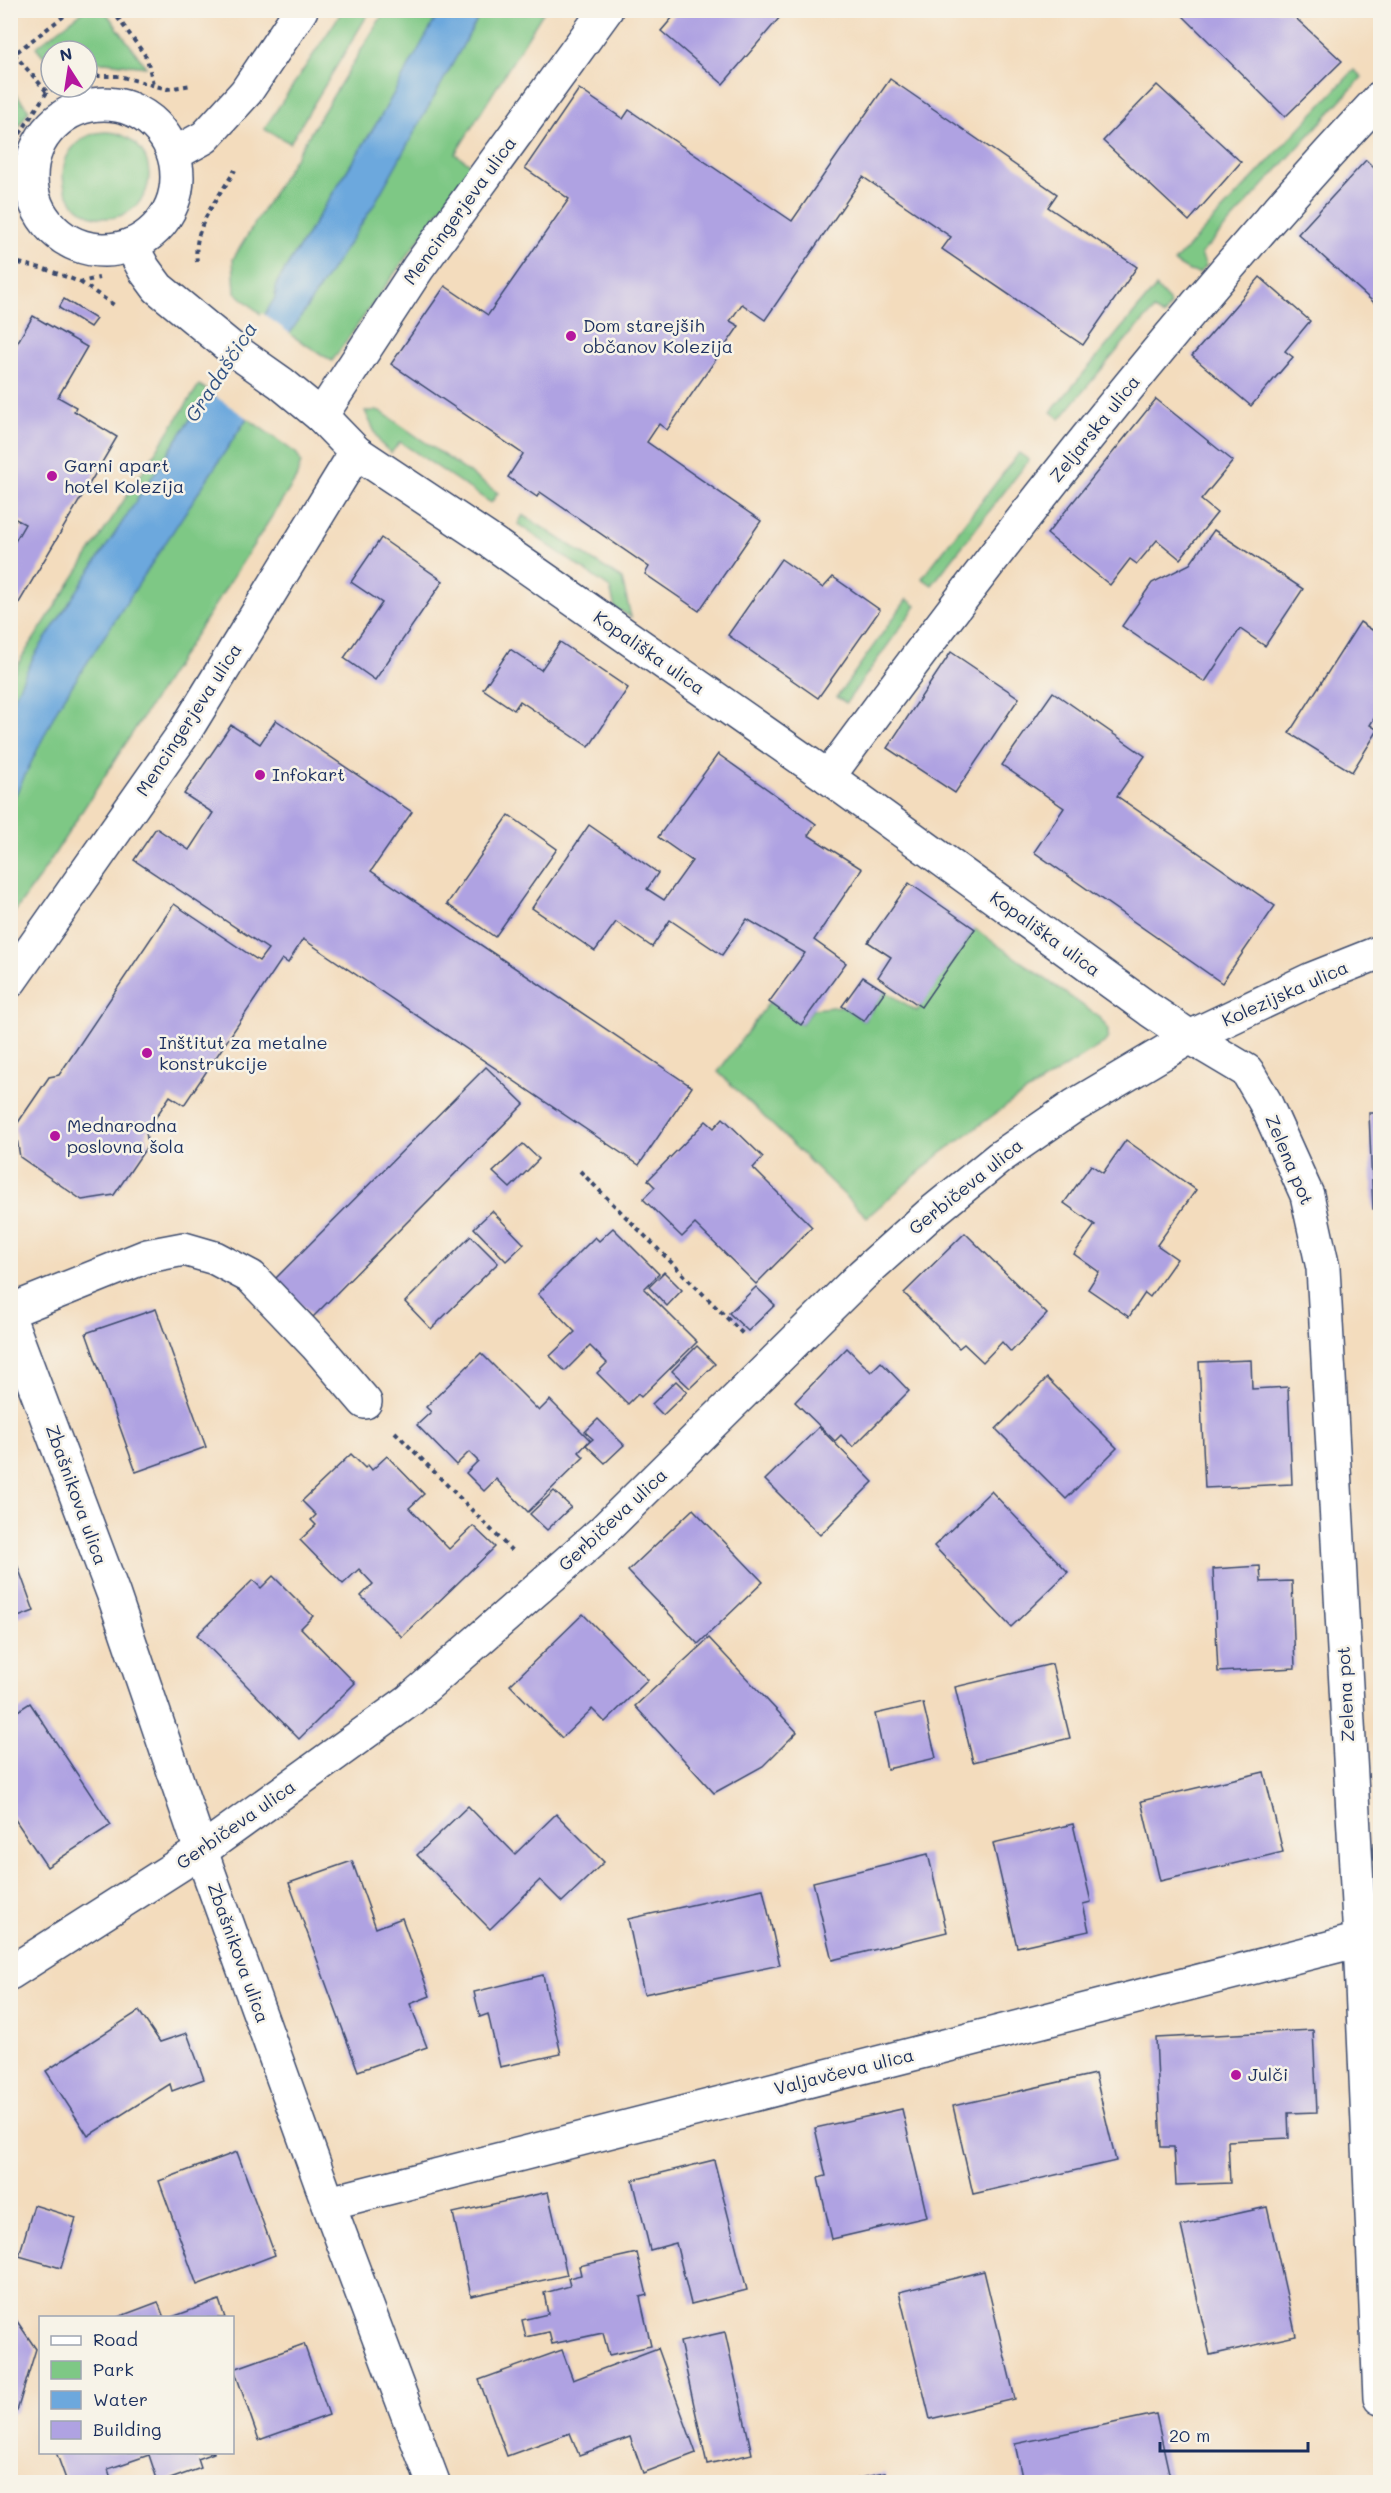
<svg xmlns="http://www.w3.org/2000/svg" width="1391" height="2493" font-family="Mali,sans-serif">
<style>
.green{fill:#7ec885;stroke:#4c7c72;stroke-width:1.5}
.water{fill:#6ca8dd;stroke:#446c9e;stroke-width:1.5}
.pier{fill:#f3dcbd}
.building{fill:#afa2e2}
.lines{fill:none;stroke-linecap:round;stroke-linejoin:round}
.minor-casing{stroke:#3b496c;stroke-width:36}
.path{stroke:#3b496c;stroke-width:4;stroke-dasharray:4.5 4.5;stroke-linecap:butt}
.minor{stroke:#fff;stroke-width:33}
.poi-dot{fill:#b5179e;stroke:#f7f3e8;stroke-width:2}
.labels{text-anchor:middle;stroke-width:5;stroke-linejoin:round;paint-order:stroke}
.street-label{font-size:18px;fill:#1b2f5e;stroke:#f7f3e8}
.poi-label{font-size:18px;fill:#1b2f5e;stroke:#f7f3e8;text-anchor:start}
.water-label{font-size:20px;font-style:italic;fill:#335384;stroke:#f7f3e8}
</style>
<rect width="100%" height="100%" fill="#f7f3e8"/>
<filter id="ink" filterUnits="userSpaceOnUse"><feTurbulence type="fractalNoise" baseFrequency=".0167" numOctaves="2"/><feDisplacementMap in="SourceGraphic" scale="12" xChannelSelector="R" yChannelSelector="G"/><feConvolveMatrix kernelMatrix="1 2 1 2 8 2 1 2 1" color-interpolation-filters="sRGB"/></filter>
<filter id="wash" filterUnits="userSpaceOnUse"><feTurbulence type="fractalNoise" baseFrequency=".008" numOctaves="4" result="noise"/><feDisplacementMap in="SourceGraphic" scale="24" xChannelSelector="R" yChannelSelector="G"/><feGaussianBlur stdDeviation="1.35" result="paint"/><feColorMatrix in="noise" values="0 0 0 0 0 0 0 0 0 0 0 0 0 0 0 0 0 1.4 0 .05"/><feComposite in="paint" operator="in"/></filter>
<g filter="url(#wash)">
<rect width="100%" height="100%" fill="#f3dcbd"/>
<g class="green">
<path d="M85 10 105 11 146 67 105 62 87 63V51H51V65L36 47Z"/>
<path d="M343 10 370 11 290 143 264 129Z"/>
<path d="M385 11H440L380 118 277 282 275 298 264 317 235 292 233 259Z"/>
<path d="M482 11H544L455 154 472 165 332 361 289 334 373 206Z"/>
<path d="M1354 70 1362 77 1201 254 1206 266 1199 273 1189 271 1174 262Z"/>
<path d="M11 88 29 110 11 139Z"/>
<circle cx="106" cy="175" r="43"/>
<path d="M1156 287 1169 301 1170 306 1164 316 1154 310 1125 341 1060 419 1051 412Z"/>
<path d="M199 385 209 391 34 656 11 706V679L22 657Z"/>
<path d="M365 411H380L498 493 491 503 400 442 391 453 380 443Z"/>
<path d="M247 418 297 454 301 462 296 479 39 878 11 917V804L58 707Z"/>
<path d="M1019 453 1029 460 932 585 922 578Z"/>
<path d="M523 515 622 579 631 617 615 608 610 588 518 524Z"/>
<path d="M907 599 916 606 846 703 837 697Z"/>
<path d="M975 929 1099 1017 1108 1029V1038L1104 1043 1017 1098 940 1154 867 1217 718 1072 769 1002 801 1025 813 1009 842 1006 864 1021 885 991 917 1011Z"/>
</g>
<path class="water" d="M440 11H482L373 206 240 410 247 418 58 707 11 804 10 706 34 656 209 391 215 394 275 298 277 283 380 118Z"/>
<path class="pier" d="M262 313 292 335 243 410 250 416V420L206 390 210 388 214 390Z"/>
<g id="blocks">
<g class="building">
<path d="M679 10H786L723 84 661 31Z"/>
<path d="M1182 10H1287L1342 61 1285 117 1180 13Z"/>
<path d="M890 79 1057 194 1048 207 1137 267 1083 345 942 249 951 237 863 177 765 320 742 304 730 321 739 326 667 430 659 424 647 442 761 521 699 611 645 574 649 567 540 492 537 497 508 477 523 454 391 364 445 286 488 315 569 199 525 168 579 89 623 119 629 110 792 221Z"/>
<path d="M1157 85 1241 162 1189 221 1103 141Z"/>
<path d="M1366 160 1380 174V308L1298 234Z"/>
<path d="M1260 277 1310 321 1285 351 1293 357 1251 406 1192 356Z"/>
<path d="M64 299 96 319 90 327 59 308Z"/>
<path d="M33 316 87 347 58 397 76 407 74 411 117 437 10 618V550L25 524 10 516V355Z"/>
<path d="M1156 399 1233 461 1201 500 1217 513 1180 559 1157 540 1137 564 1130 559 1110 585 1047 534Z"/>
<path d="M1214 530 1303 589 1265 646 1240 629 1205 682 1122 626 1152 583 1190 564Z"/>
<path d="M381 538 443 581 375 680 344 658 382 603 351 582Z"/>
<path d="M781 559 823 588 833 577 880 610 818 698 728 635Z"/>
<path d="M1360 622 1380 635V709L1370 725 1378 730 1352 772 1289 733Z"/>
<path d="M560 642 628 688 589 747 520 701 514 710 483 689 510 649 541 670Z"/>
<path d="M951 652 1019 698 955 793 887 748Z"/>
<path d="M1053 692 1145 756 1117 796 1275 906 1222 983 1034 852 1064 808 1002 765Z"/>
<path d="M276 720 412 812 371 871 692 1087 639 1165 303 939 288 963 282 959 184 1105 170 1096 146 1132 148 1145 114 1195 82 1200 20 1157 15 1127 49 1077 59 1075 174 904 259 961 268 949 134 860 156 828 189 850 213 813 184 794 231 725 260 744Z"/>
<path d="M718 754 816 824 808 835 862 869 814 940 846 963 801 1025 769 1002 805 953 747 919 722 955 670 920 652 947 616 922 595 951 532 908 589 825 658 873 647 889 664 900 692 861 658 837Z"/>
<path d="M509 815 557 849 495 937 447 904Z"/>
<path d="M909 883 975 929 921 1007 878 977 891 957 868 942Z"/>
<path d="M863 977 885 991 864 1021 842 1006Z"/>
<path d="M486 1067 524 1104 313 1317 275 1279Z"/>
<path d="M1369 1113H1380V1209H1373Z"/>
<path d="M723 1118 763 1157 753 1168 812 1227 756 1284 695 1224 682 1237 643 1199 655 1187 648 1180 706 1121 714 1128Z"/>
<path d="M1126 1140 1196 1190 1157 1245 1177 1259 1150 1297 1145 1293 1129 1317 1088 1289 1099 1272 1074 1254 1095 1225 1064 1203 1091 1165 1103 1173Z"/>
<path d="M523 1144 539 1159 510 1188 493 1172Z"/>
<path d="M492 1211 524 1244 506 1261 474 1228Z"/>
<path d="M613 1228 659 1274 644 1289 697 1342 641 1397 638 1394 628 1404 597 1373 607 1363 590 1346 565 1371 550 1356 575 1332 538 1294 595 1237 599 1241Z"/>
<path d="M965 1233 1047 1314 1011 1352 1002 1342 983 1362 964 1344 959 1348 904 1293Z"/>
<path d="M471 1236 498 1263 431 1329 405 1302Z"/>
<path d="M664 1272 682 1290 667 1306 649 1287Z"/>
<path d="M756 1287 775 1305 748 1331 729 1313Z"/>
<path d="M156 1309 206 1447 136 1472 86 1333Z"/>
<path d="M697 1346 715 1364 690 1388 672 1371Z"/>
<path d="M847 1348 871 1372 881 1362 909 1391 853 1447 841 1435 835 1441 795 1402Z"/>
<path d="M481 1353 539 1411 550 1400 590 1440 579 1452 584 1457 528 1512 496 1479 484 1491 466 1473 478 1461 469 1452 456 1465 417 1425 431 1412 426 1407Z"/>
<path d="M1251 1360 1252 1389 1288 1387 1292 1484 1205 1488 1199 1362Z"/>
<path d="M1047 1378 1117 1448 1066 1499 996 1429Z"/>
<path d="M676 1381 687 1392 663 1415 652 1404Z"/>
<path d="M598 1419 624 1445 605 1463 586 1445 593 1439 585 1432Z"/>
<path d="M819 1427 873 1482 820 1535 765 1480Z"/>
<path d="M351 1454 365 1468 368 1465 372 1470 387 1456 424 1494 409 1508 449 1549 473 1526 495 1547 402 1637 361 1596 373 1584 359 1569 343 1584 300 1540 316 1525 311 1520 316 1515 302 1501Z"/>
<path d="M554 1491 571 1507 547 1530 530 1514Z"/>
<path d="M991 1491 1068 1572 1011 1627 934 1546Z"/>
<path d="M693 1509 763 1582 698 1644 628 1571Z"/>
<path d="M10 1545 34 1611 10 1620Z"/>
<path d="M1260 1566 1261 1582 1292 1581 1295 1668 1218 1672 1213 1569Z"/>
<path d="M273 1576 313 1616 301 1628 355 1683 299 1739 197 1635 253 1580 261 1588Z"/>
<path d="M583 1614 648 1680 605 1722 592 1709 562 1738 510 1685Z"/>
<path d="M709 1638 797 1732 763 1766 714 1793 635 1706Z"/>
<path d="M1052 1664 1070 1738 973 1762 955 1687Z"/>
<path d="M30 1703 111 1825 47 1867 10 1812V1716Z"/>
<path d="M923 1703 936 1758 887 1769 875 1714Z"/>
<path d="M1264 1772 1283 1852 1160 1881 1141 1801Z"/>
<path d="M468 1806 515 1854 556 1814 604 1862 562 1902 540 1880 490 1929 417 1855Z"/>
<path d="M1073 1824 1091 1902 1083 1904 1089 1931 1017 1947 993 1843Z"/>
<path d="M928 1854 947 1932 832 1960 813 1882Z"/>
<path d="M352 1861 376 1928 402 1918 430 1996 410 2004 427 2047 358 2071 289 1883Z"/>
<path d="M763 1889 780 1965 644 1994 628 1919Z"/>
<path d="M543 1975 561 2054 500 2067 488 2014 480 2017 474 1992Z"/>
<path d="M139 2011 160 2042 187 2033 204 2079 172 2091 170 2084 88 2136 46 2071Z"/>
<path d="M1313 2030 1317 2112 1288 2113 1289 2138 1228 2141 1230 2183 1176 2185 1174 2147H1161L1156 2038Z"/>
<path d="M1095 2074 1116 2161 973 2194 953 2106Z"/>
<path d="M902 2109 927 2217 832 2239 818 2178 826 2176 815 2128Z"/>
<path d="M237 2152 275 2255 197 2285 159 2181Z"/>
<path d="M714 2160 747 2290 691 2304 676 2243 650 2250 633 2180Z"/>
<path d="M548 2192 567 2275 471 2296 453 2213Z"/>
<path d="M34 2205 76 2218 61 2268 19 2256Z"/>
<path d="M1267 2207 1296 2336 1210 2355 1181 2226Z"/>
<path d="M637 2253 647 2295 640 2297 651 2346 609 2355 603 2333 552 2344 549 2332 526 2337 522 2320 548 2314 544 2293 570 2286 568 2278 581 2275 579 2266Z"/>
<path d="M984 2271 1015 2399 930 2419 899 2292Z"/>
<path d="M219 2300 225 2318H172V2317Z"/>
<path d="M158 2302 164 2318H118V2317Z"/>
<path d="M10 2311 36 2349 17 2411 10 2415Z"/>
<path d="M725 2332 752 2454 707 2464 680 2342Z"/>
<path d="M304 2344 329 2415 259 2440 234 2369Z"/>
<path d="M658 2348 696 2453 643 2473 630 2437 579 2455 570 2433 507 2456 479 2380 562 2350 573 2380Z"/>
<path d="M1156 2414 1171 2482H1023L1015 2444Z"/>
<path d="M56 2452H214V2453L198 2459 201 2468 162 2482H158L149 2455 108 2469 112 2482H67Z"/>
<path d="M885 2473 887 2482H845V2481Z"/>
</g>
</g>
</g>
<g filter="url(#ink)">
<use href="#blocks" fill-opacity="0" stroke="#3b496c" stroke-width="1.5"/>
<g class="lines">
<defs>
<g id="minor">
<circle cx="104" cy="177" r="73"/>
<path d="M174 154 205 137 246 92 301 10"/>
<path d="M131 245 144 269 158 288 230 347 281 383 321 416 356 452 487 539 828 777 1150 1010 1190 1037 1247 1071 1265 1102 1307 1195 1323 1268 1360 1940 1380 2398"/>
<path d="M321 416 418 268 606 10"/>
<path d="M828 777C1001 542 1181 310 1380 98"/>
<path d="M10 981 186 730 356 452"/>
<path d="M10 1311 147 1256 184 1249 215 1258 251 1277 316 1345 365 1402"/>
<path d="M10 1320 113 1593 201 1851 323 2189 433 2482"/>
<path d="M10 1973 201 1851 410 1700 602 1532 862 1275 930 1214 1000 1157 1074 1106 1190 1037 1312 979 1380 952"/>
<path d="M329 2203 1360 1940 1379 1933"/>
</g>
</defs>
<use href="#minor" class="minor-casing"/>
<g class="path">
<path d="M112 10 147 58 153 84"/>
<path d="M14 54 47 92"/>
<path d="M10 57 72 10"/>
<path d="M87 76H119L167 89 192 85"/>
<path d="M10 149 47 92 57 87"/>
<path d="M10 247 13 261"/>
<path d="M10 261 45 269 80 282 99 278"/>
<path d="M197 262C192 225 218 200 235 170"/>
<path d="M80 282 114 305"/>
<path d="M580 1171 743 1334"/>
<path d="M395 1432 514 1553"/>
</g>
<use href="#minor" class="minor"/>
</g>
</g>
<g class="poi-dot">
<circle cx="571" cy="336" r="6"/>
<circle cx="52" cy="476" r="6"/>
<circle cx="260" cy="775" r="6"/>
<circle cx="147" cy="1053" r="6"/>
<circle cx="55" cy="1136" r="6"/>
<circle cx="1236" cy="2075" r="6"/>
</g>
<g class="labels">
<g class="street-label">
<text transform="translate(460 211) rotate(-54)" y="6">Mencingerjeva ulica</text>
<text transform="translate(1095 429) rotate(-51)" y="6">Zeljarska ulica</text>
<text transform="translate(649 653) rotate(35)" y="6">Kopališka ulica</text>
<text transform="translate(189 720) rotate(-57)" y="6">Mencingerjeva ulica</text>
<text transform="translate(1045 934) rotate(36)" y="6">Kopališka ulica</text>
<text transform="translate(1285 994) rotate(-24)" y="6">Kolezijska ulica</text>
<text transform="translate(1289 1160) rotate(67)" y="6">Zelena pot</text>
<text transform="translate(966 1187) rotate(-39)" y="6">Gerbičeva ulica</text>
<text transform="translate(76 1495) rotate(70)" y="6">Zbašnikova ulica</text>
<text transform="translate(613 1520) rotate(-43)" y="6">Gerbičeva ulica</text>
<text transform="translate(1346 1694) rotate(-93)" y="6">Zelena pot</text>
<text transform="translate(236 1825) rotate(-35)" y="6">Gerbičeva ulica</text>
<text transform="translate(238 1953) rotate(70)" y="6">Zbašnikova ulica</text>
<text transform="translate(844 2072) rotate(-14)" y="6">Valjavčeva ulica</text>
</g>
<g class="poi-label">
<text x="583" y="332">Dom starejših<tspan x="583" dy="21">občanov Kolezija</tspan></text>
<text x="64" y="472">Garni apart<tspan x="64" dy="21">hotel Kolezija</tspan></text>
<text x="272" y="781">Infokart</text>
<text x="159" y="1049">Inštitut za metalne<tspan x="159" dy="21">konstrukcije</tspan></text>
<text x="67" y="1132">Mednarodna<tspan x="67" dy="21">poslovna šola</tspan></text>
<text x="1248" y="2081">Julči</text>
</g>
<g class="water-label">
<text transform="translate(221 372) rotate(-57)" y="7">Gradaščica</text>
</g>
</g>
<rect width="1391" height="2493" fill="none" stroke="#f7f3e8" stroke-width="36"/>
<rect x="39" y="2316" width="195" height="138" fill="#f7f3e8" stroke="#9fa5b1" stroke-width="1.5"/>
<rect x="51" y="2336" width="30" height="9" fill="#ffffff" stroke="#9fa5b1" stroke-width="1.5"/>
<text x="93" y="2346" font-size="18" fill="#1b2f5e">Road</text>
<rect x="51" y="2361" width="30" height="18" fill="#7ec885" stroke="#9fa5b1" stroke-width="1.5"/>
<text x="93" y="2376" font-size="18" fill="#1b2f5e">Park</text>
<rect x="51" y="2391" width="30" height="18" fill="#6ca8dd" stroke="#9fa5b1" stroke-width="1.5"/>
<text x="93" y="2406" font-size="18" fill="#1b2f5e">Water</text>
<rect x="51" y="2421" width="30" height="18" fill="#afa2e2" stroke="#9fa5b1" stroke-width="1.5"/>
<text x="93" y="2436" font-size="18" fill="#1b2f5e">Building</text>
<g transform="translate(69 69) rotate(348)"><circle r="28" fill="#f7f3e8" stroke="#9fa5b1" stroke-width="1.5"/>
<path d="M0-4.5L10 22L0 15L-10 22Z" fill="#b5179e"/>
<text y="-9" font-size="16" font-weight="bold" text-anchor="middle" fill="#1b2f5e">N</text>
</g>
<path d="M1160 2442v9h148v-9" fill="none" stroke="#1b2f5e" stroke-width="3"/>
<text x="1169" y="2442" font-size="18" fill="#1b2f5e" stroke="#f7f3e8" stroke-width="4.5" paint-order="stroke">20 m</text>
</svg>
